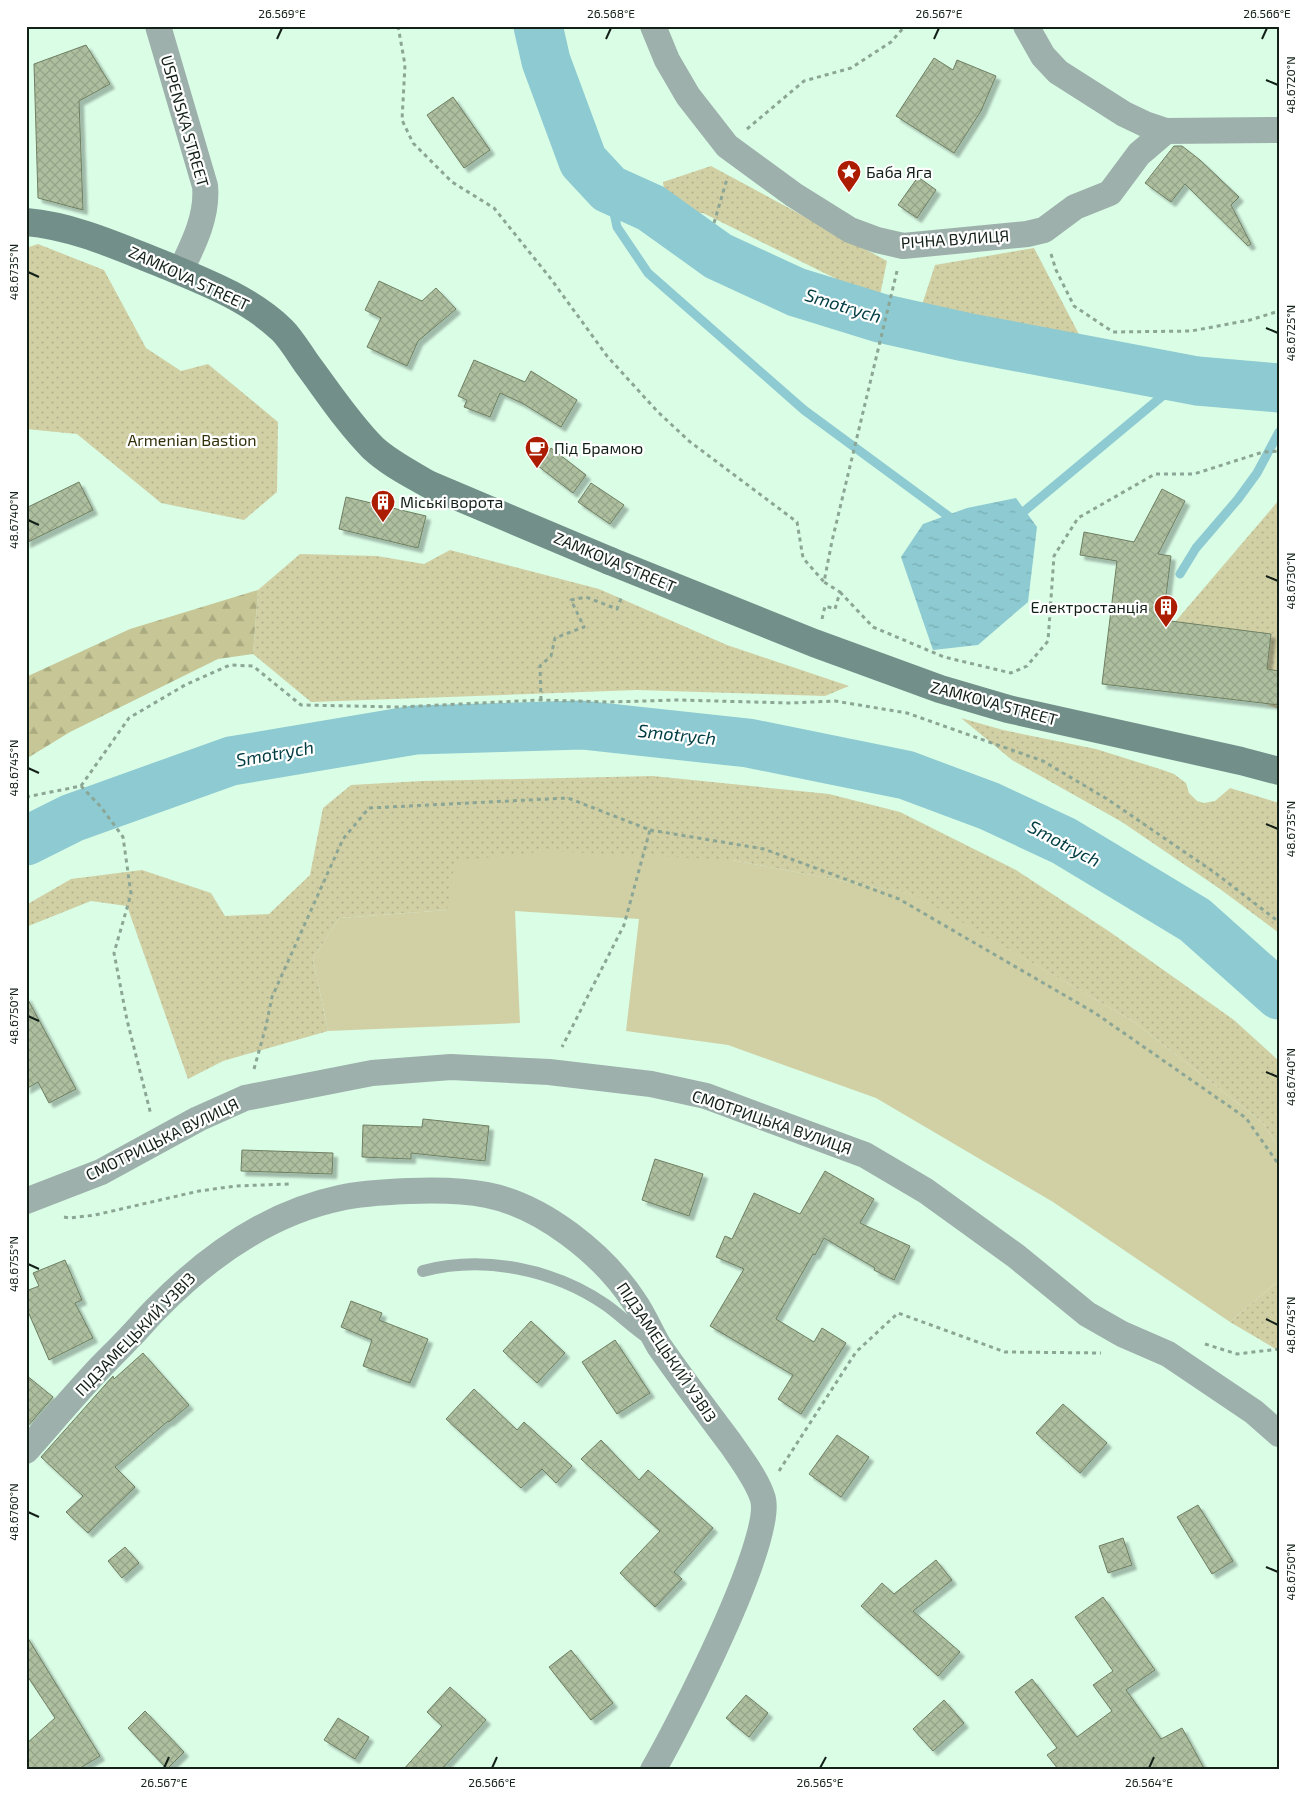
<svg xmlns="http://www.w3.org/2000/svg" width="1305" height="1796" font-family="'Exo 2',sans-serif">
<style>
.grass{fill:url(#grass-dots)}
.forest{fill:url(#forest-firs)}
.garden{fill:#d1d0a5}
.water{fill:url(#water-ripples)}
.lines{fill:none;stroke-linecap:round;stroke-linejoin:round}
.stream{stroke:#8dcad1;stroke-width:9}
.river{stroke:#8dcad1;stroke-width:49}
.building{fill:url(#building-cross-hatch);stroke:#6f7f62;filter:url(#shadow)}
.path{stroke:#8ca695;stroke-width:3;stroke-dasharray:4 4;stroke-linecap:butt}
.service{stroke:#9db0ab;stroke-width:12}
.minor{stroke:#9db0ab;stroke-width:26}
.secondary{stroke:#738f89;stroke-width:28}
.secondary-bridge{stroke:#738f89;stroke-width:28}
.ticks{fill:none;stroke:#132018;stroke-width:2}
.labels{text-anchor:middle;stroke-width:4.5;stroke-linejoin:round;paint-order:stroke}
.street-label{font-size:16px;fill:#132018;stroke:#fff}
.poi-label{font-size:16px;fill:#132018;stroke:#fff;text-anchor:start}
.park-label{font-size:16px;fill:#323009;stroke:#fff}
.water-label{font-size:18px;font-style:italic;fill:#003d43;stroke:#fff}
.neatline{fill:none;stroke:#132018;stroke-width:2}
.ticks-label{font-size:12px;text-anchor:middle;fill:#132018}
</style>
<defs>
<pattern id="grass-dots" width="8" height="8" patternUnits="userSpaceOnUse" patternTransform="scale(1.25)"><rect width="8" height="8" fill="#d1d0a5"/><path d="M2 2h.1M6 6h.1" fill="none" stroke="#b3b28d" stroke-width="1.8" stroke-linecap="round"/></pattern>
<pattern id="forest-firs" width="22" height="20" patternUnits="userSpaceOnUse" patternTransform="scale(1.25)"><rect width="22" height="20" fill="#c7c696"/><path d="M5 1l3.5 6h-7zM16 11l3.5 6h-7z" fill="#aaaa81"/></pattern>
<pattern id="water-ripples" width="26" height="14" patternUnits="userSpaceOnUse" patternTransform="scale(1.25)"><rect width="26" height="14" fill="#8dcad1"/><path d="M2 4q2-2 4 0t4 0M15 11q2-2 4 0t4 0" fill="none" stroke="#79adb3"/></pattern>
<pattern id="building-cross-hatch" width="8" height="8" patternUnits="userSpaceOnUse" patternTransform="scale(1.25)"><rect width="8" height="8" fill="#aebf9f"/><path d="M0 0l8 8M0 8l8-8" fill="none" stroke="#95a488"/></pattern>
<filter id="shadow"><feDropShadow dx="4.5" dy="4.5" stdDeviation="1" flood-color="#0004"/></filter>
</defs>
<rect width="100%" height="100%" fill="#dafde6"/>
<g class="grass">
<path d="M711 166 887 261 879 300 703 213 668 216 663 182Z"/>
<path d="M38 244 104 270 146 348 181 371 208 364 278 422 277 492 244 520 161 503 77 434 26 429V248Z"/>
<path d="M1034 248 1083 342 920 311 935 265Z"/>
<path d="M1279 500V709L1263 703 1271 634 1175 622Z"/>
<path d="M450 550 599 589 727 645 849 686 825 696 637 690 311 702 253 654 258 590 300 554 377 556 424 564Z"/>
<path d="M961 718 1003 730 1096 749 1163 770 1174 774 1186 783 1189 793 1197 801 1204 803 1215 801 1230 788 1279 803V933L1220 889 1122 822 1012 760Z"/>
<path d="M653 776 829 794 900 812 1016 870 1110 932 1234 1020 1279 1061V1148L1263 1123 1133 1021 912 894 732 860 447 910 339 918 313 959 328 1031 223 1061 188 1079 127 906 91 901 26 927V905L71 879 142 870 211 893 225 916 269 914 310 875 323 808 351 785 422 781Z"/>
<path d="M1279 1280V1351L1230 1322Z"/>
</g>
<path class="forest" d="M258 590 253 654 218 659 70 732 26 759V677L130 629Z"/>
<path class="garden" d="M549 851 732 860 913 894 1133 1021 1263 1123 1279 1148V1280L1230 1322 1053 1202 876 1098 728 1045 626 1031 639 919 515 911 520 1023 328 1031 313 959 339 918 447 910 455 861Z"/>
<path class="water" d="M1016 498 1037 527 1028 602 978 645 933 650 901 557 923 524 967 508Z"/>
<g class="lines">
<g class="stream">
<path d="M609 189 617 227 648 273 804 410 955 521"/>
<path d="M1016 518 1184 378"/>
<path d="M1180 574 1196 548 1238 499 1257 473 1279 432"/>
</g>
<g class="river">
<path d="M538 26 546 61 583 161 609 189 651 208 718 256 796 292 880 318 965 337 1197 381 1279 388"/>
<path d="M26 841 72 818 231 761 415 730 582 725 748 743 906 775 989 806 1064 841 1195 920 1279 995"/>
</g>
</g>
<g class="building">
<path d="M86 45 110 84 79 101 83 210 38 198 34 64Z"/>
<path d="M934 58 953 70 957 60 996 76 981 111 954 153 896 116Z"/>
<path d="M453 97 490 150 464 168 427 115Z"/>
<path d="M1174 146H1182L1200 160 1239 197 1231 205 1251 244 1248 246 1185 184 1171 202 1145 183Z"/>
<path d="M918 177 936 190 917 218 898 205Z"/>
<path d="M379 281 422 301 436 288 456 309 418 341 407 366 367 347 381 318 365 310Z"/>
<path d="M474 360 525 382 531 371 577 400 561 427 522 403 500 393 490 417 464 407 467 400 458 396Z"/>
<path d="M551 448 586 475 573 493 538 466Z"/>
<path d="M79 482 93 510 26 543V508Z"/>
<path d="M591 483 624 505 610 524 578 502Z"/>
<path d="M1162 489 1185 501 1158 554 1171 556 1163 620 1271 634 1267 669 1279 671V705L1102 684 1117 561 1080 555 1084 532 1134 542Z"/>
<path d="M346 497 426 516 418 548 339 529Z"/>
<path d="M26 996 76 1089 49 1103 38 1082 26 1089Z"/>
<path d="M423 1119 489 1126 485 1161 411 1153V1159L362 1157 363 1125 422 1127Z"/>
<path d="M242 1150 333 1153 332 1174 241 1171Z"/>
<path d="M655 1159 703 1174 689 1216 642 1200Z"/>
<path d="M825 1171 874 1199 860 1223 910 1246 894 1280 874 1270 875 1268 824 1238 815 1255 813 1254 776 1319 814 1342 822 1328 846 1343 801 1414 778 1399 793 1375 710 1326 744 1269 716 1257 725 1236 732 1239 754 1193 800 1214Z"/>
<path d="M65 1260 82 1300 75 1303 93 1338 49 1360 26 1307V1291L39 1286 33 1273Z"/>
<path d="M351 1301 382 1313 379 1320 428 1339 410 1383 363 1366 372 1340 341 1327Z"/>
<path d="M531 1321 565 1353 537 1383 503 1351Z"/>
<path d="M615 1340 650 1393 617 1414 582 1362Z"/>
<path d="M143 1353 189 1405 169 1422 168 1421 115 1467 135 1487 88 1533 66 1512 83 1496 41 1457 113 1376 114 1379Z"/>
<path d="M26 1375 53 1397 26 1428Z"/>
<path d="M474 1389 517 1430 524 1422 572 1466 556 1483 542 1469 521 1488 446 1419Z"/>
<path d="M1063 1404 1107 1443 1080 1473 1036 1433Z"/>
<path d="M837 1435 869 1457 841 1497 809 1474Z"/>
<path d="M601 1440 639 1480 648 1470 713 1528 674 1572 682 1579 655 1607 620 1573 660 1531 581 1459Z"/>
<path d="M1198 1505 1233 1561 1212 1574 1177 1517Z"/>
<path d="M1123 1538 1132 1565 1108 1573 1099 1546Z"/>
<path d="M125 1547 139 1563 122 1578 108 1561Z"/>
<path d="M936 1560 952 1580 913 1611 960 1652 938 1676 861 1606 882 1583 894 1594Z"/>
<path d="M1103 1597 1155 1670 1126 1690 1161 1739 1182 1728 1205 1770H1059L1047 1755 1057 1748 1015 1692 1032 1679 1077 1737 1112 1711 1093 1685 1113 1671 1075 1617Z"/>
<path d="M26 1635 100 1756 77 1770H26V1744L55 1718 26 1674Z"/>
<path d="M571 1650 613 1703 591 1720 549 1667Z"/>
<path d="M450 1687 486 1720 441 1770H403L442 1726 427 1712Z"/>
<path d="M746 1695 768 1713 749 1737 726 1718Z"/>
<path d="M944 1700 964 1723 933 1751 913 1729Z"/>
<path d="M145 1711 184 1752 167 1769 128 1728Z"/>
<path d="M338 1718 369 1737 355 1759 324 1740Z"/>
</g>
<g class="lines">
<g class="path">
<path d="M398 26 405 65 402 120 413 143 452 182 494 208 551 279 607 356 657 411 689 441 797 522 803 558 824 582"/>
<path d="M747 129 804 81 851 68 891 42 905 26"/>
<path d="M714 223 727 179"/>
<path d="M1051 254 1056 270 1074 306 1113 332 1191 331 1250 320 1279 311"/>
<path d="M840 592 873 627 944 657 1011 673 1027 666 1048 641 1054 556 1078 518 1155 474H1194L1263 452 1279 451"/>
<path d="M822 619 825 606 835 609 840 592 824 582 832 541 897 271"/>
<path d="M541 700 540 666 551 656 555 638 584 627 571 600 586 597 617 609 622 596"/>
<path d="M81 786 129 718 185 685 230 665 253 666 301 705 400 707 541 700 609 702 678 700 790 703 835 701 907 713 1043 761 1107 799 1214 872 1279 922"/>
<path d="M26 797 81 786 101 807 123 837 131 894 114 953 127 1020 151 1115"/>
<path d="M650 830 764 849 899 899 1095 1013 1246 1118 1279 1165"/>
<path d="M254 1069 266 1026 272 997 343 839 369 808 568 798 650 830 624 925 562 1047"/>
<path d="M64 1217 70 1218 95 1215 199 1191 236 1186 289 1184"/>
<path d="M1205 1344 1237 1354 1279 1349"/>
<path d="M779 1471 856 1352 898 1313 1005 1352 1101 1353"/>
</g>
<path class="service" d="M423 1271C484 1255 554 1269 606 1305 620 1315 633 1328 648 1338"/>
<g class="minor">
<path d="M158 26 205 186C208 216 193 245 180 272"/>
<path d="M653 26 667 60 688 96 727 146 794 195 850 230 877 240 903 246 1027 234 1044 230 1075 207 1110 193 1139 154 1166 131"/>
<path d="M1026 26 1043 56 1058 72 1124 114 1145 124 1166 131 1279 130"/>
<path d="M26 1201 101 1172 198 1119 245 1098 372 1073 451 1067 549 1072 651 1084 706 1096 865 1155 926 1191 1016 1256 1087 1314 1122 1334 1168 1354 1254 1412 1279 1434"/>
<path d="M26 1451C49 1425 71 1399 94 1374 106 1361 118 1350 130 1337 139 1328 147 1318 156 1309 206 1258 268 1213 340 1198 362 1193 387 1192 410 1191 435 1190 461 1190 487 1195 543 1206 603 1254 634 1301 644 1315 650 1331 659 1346 682 1379 707 1412 731 1444 742 1460 758 1481 763 1499 774 1541 678 1727 653 1770"/>
</g>
<path class="secondary" d="M26 222C73 226 117 246 160 263 203 281 249 298 282 330 292 340 299 353 307 364 328 392 348 423 373 448 389 463 411 474 430 485L610 561"/>
<path class="secondary-bridge" d="M610 561 814 643 940 689 1008 709 1241 761 1279 771"/>
</g>
<path class="ticks" d="M277 39 282 28M606 39 611 28M934 39 939 28M1262 39 1267 28M1266 80 1278 85M28 272 39 277M1266 328 1278 333M28 520 39 525M1266 576 1278 581M28 768 39 773M1266 824 1278 829M28 1016 39 1021M1266 1072 1278 1077M28 1264 39 1269M1266 1319 1278 1325M28 1512 39 1517M1266 1567 1278 1572M164 1768 169 1757M492 1768 497 1757M820 1768 826 1757M1149 1768 1154 1757"/>
<defs>
<symbol id="sight-pin" viewBox="-11 -11 22 30"><path d="M0 17L-7.5 6A9.5 9.5 0 1 1 7.5 6Z" fill="#ab1c00" stroke="#fff"/><path d="M0-6L1.8-2.2L6-1.7L2.9 1.2L3.7 5.4L0 3.3L-3.7 5.4L-2.9 1.2L-6-1.7L-1.8-2.2Z" fill="#fff"/></symbol>
<symbol id="cafe-pin" viewBox="-11 -11 22 30"><path d="M0 17L-7.5 6A9.5 9.5 0 1 1 7.5 6Z" fill="#ab1c00" stroke="#fff"/><path d="M-5.5-4.5H6V0H3Q3 3.5 0 3.5H-2.5Q-5.5 3.5-5.5 0ZM3-3.2v2h1.7v-2ZM-6 4.5H4V6H-6Z" fill="#fff"/></symbol>
<symbol id="building-pin" viewBox="-11 -11 22 30"><path d="M0 17L-7.5 6A9.5 9.5 0 1 1 7.5 6Z" fill="#ab1c00" stroke="#fff"/><path d="M-4-6H4V6H1V3H-1V6H-4ZM-2.5-4.3h1.7v1.8h-1.7ZM.8-4.3h1.7v1.8H.8ZM-2.5-1h1.7V.8h-1.7ZM.8-1h1.7V.8H.8Z" fill="#fff"/></symbol>
</defs>
<g fill-rule="evenodd">
<use href="#sight-pin" x="835" y="158" width="28" height="38"/>
<use href="#cafe-pin" x="523" y="434" width="28" height="38"/>
<use href="#building-pin" x="369" y="488" width="28" height="38"/>
<use href="#building-pin" x="1152" y="593" width="28" height="38"/>
</g>
<g class="labels">
<g class="street-label">
<text transform="translate(185 121) rotate(74)" y="6">USPENSKA STREET</text>
<text transform="translate(955 239) rotate(-4)" y="6">РІЧНА ВУЛИЦЯ</text>
<text transform="translate(189 278) rotate(25)" y="6">ZAMKOVA STREET</text>
<text transform="translate(615 562) rotate(23)" y="6">ZAMKOVA STREET</text>
<text transform="translate(994 703) rotate(15)" y="6">ZAMKOVA STREET</text>
<text transform="translate(772 1122) rotate(19)" y="6">СМОТРИЦЬКА ВУЛИЦЯ</text>
<text transform="translate(162 1139) rotate(-26)" y="6">СМОТРИЦЬКА ВУЛИЦЯ</text>
<text transform="translate(135 1334) rotate(-46)" y="6">ПІДЗАМЕЦЬКИЙ УЗВІЗ</text>
<text transform="translate(667 1352) rotate(56)" y="6">ПІДЗАМЕЦЬКИЙ УЗВІЗ</text>
</g>
<g class="poi-label">
<text x="866" y="178">Баба Яга</text>
<text x="554" y="454">Під Брамою</text>
<text x="400" y="508">Міські ворота</text>
<text x="1148" y="613" text-anchor="end">Електростанція</text>
</g>
<g class="park-label">
<text x="192" y="446">Armenian Bastion</text>
</g>
<g class="water-label">
<text transform="translate(843 306) rotate(17)" y="6">Smotrych</text>
<text transform="translate(677 735) rotate(6)" y="6">Smotrych</text>
<text transform="translate(275 754) rotate(-10)" y="6">Smotrych</text>
<text transform="translate(1064 844) rotate(28)" y="6">Smotrych</text>
</g>
</g>
<rect width="1305" height="1796" fill="none" stroke="#ffffff" stroke-width="55"/>
<rect x="28" y="28" width="1250" height="1740" class="neatline"/>
<g class="ticks-label">
<text x="282" y="18">26.569°E</text>
<text x="611" y="18">26.568°E</text>
<text x="939" y="18">26.567°E</text>
<text x="1267" y="18">26.566°E</text>
<text transform="translate(1291 85) rotate(-90)" y="4">48.6720°N</text>
<text transform="translate(14 272) rotate(-90)" y="4">48.6735°N</text>
<text transform="translate(1291 333) rotate(-90)" y="4">48.6725°N</text>
<text transform="translate(14 520) rotate(-90)" y="4">48.6740°N</text>
<text transform="translate(1291 581) rotate(-90)" y="4">48.6730°N</text>
<text transform="translate(14 768) rotate(-90)" y="4">48.6745°N</text>
<text transform="translate(1291 829) rotate(-90)" y="4">48.6735°N</text>
<text transform="translate(14 1016) rotate(-90)" y="4">48.6750°N</text>
<text transform="translate(1291 1077) rotate(-90)" y="4">48.6740°N</text>
<text transform="translate(14 1264) rotate(-90)" y="4">48.6755°N</text>
<text transform="translate(1291 1325) rotate(-90)" y="4">48.6745°N</text>
<text transform="translate(14 1512) rotate(-90)" y="4">48.6760°N</text>
<text transform="translate(1291 1572) rotate(-90)" y="4">48.6750°N</text>
<text x="164" y="1787">26.567°E</text>
<text x="492" y="1787">26.566°E</text>
<text x="820" y="1787">26.565°E</text>
<text x="1149" y="1787">26.564°E</text>
</g>
</svg>
